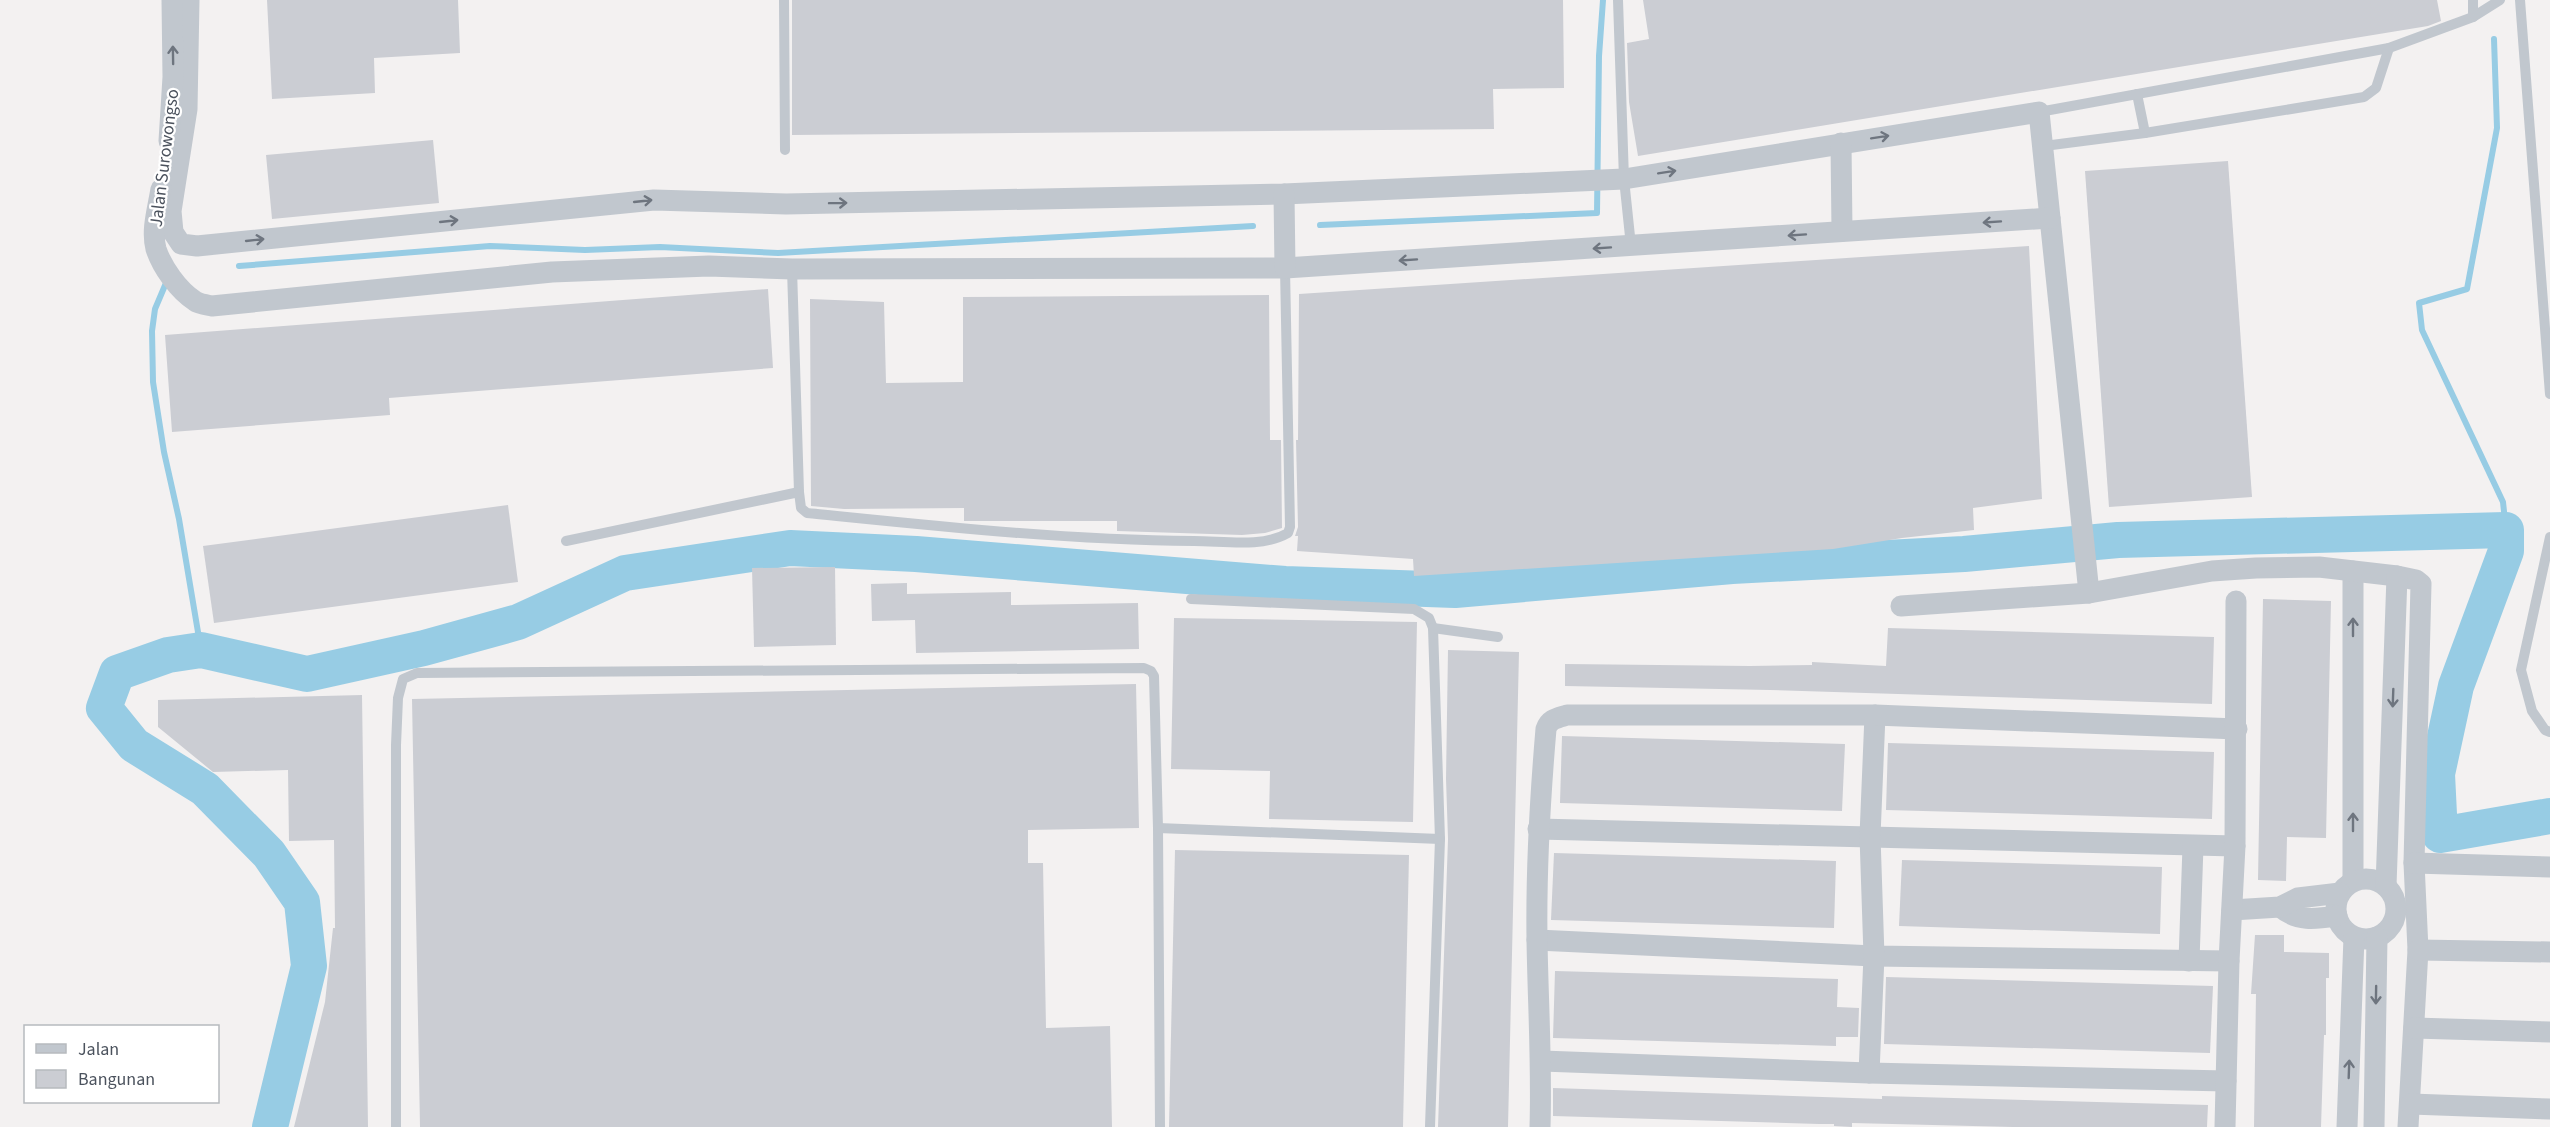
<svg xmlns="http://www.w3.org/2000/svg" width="2550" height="1127" font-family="'Source Sans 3',sans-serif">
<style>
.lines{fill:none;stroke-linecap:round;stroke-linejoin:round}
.stream{stroke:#97cce4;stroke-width:6}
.river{stroke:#97cce4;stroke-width:36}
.building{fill:#cbcdd3}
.lane{stroke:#c1c7ce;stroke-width:10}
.street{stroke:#c1c7ce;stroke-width:21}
.oneway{stroke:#6e757f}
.labels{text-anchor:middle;stroke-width:4.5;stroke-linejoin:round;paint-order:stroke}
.street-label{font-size:18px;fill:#4b525d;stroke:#fff}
</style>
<rect width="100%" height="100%" fill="#f3f1f1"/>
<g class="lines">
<g class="stream">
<path d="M2494 39 2497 128 2467 289 2419 303 2422 330 2503 502 2506 530"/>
<path d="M1320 225 1597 213 1599 56 1603 0"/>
<path d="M239 266 490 246 585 250 660 247 778 253 1253 226"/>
<path d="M166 283 155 309 152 331 153 382 164 452 179 519 201 650"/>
</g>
<path class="river" d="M270 1127 309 966 302 902 269 854 205 789 134 745 104 708 117 673 168 655 201 650 307 674 424 648 518 622 625 573 790 548 916 554 1285 584 1455 590 1732 566 1964 554 2118 540 2506 530V551L2456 686 2437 774 2440 835 2550 816"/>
</g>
<g class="building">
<path d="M267 0H458L460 53 374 58 375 93 272 99Z"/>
<path d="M792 0H1563L1564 88 1493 89 1494 129 792 135Z"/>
<path d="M1643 0H2437L2441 21 2428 26 1638 156 1629 102 1627 43 1649 39Z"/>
<path d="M433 140 439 203 272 219 266 155Z"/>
<path d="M2228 161 2252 497 2109 507 2085 171Z"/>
<path d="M2029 246 2042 499 1973 508 1974 530 1902 538 1833 549 1414 576 1413 559 1297 551 1298 536H1295L1298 527 1296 440H1298L1299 294Z"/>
<path d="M768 289 773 368 389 398 390 415 172 432 165 335Z"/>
<path d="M1269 295 1270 440H1281L1282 528 1265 533 1242 535 1117 531V521H964V508L844 509 811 506 810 299 884 302 886 383 963 382V297Z"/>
<path d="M508 505 518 582 214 623 203 546Z"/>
<path d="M835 567 836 645 754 647 752 568Z"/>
<path d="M907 583V594L1011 592V605L1138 603 1139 649 916 653 915 620 872 621 871 584Z"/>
<path d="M2263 599 2331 601 2326 838 2287 837 2286 881 2258 880Z"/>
<path d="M1174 618 1417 622 1413 822 1269 819 1270 771 1171 769Z"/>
<path d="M1888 628 2214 637 2212 704 1770 690 1565 686V664L1750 666 1812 665V662L1886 666Z"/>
<path d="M1448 650 1519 652 1508 1127H1438L1448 839 1446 779Z"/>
<path d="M1136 684 1139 828 1028 830V863H1043L1046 1028 1110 1026 1112 1127H420L412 699Z"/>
<path d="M362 695 368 1127H294L325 1002 333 928H335L334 840 289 841 288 770 213 772 158 727V700Z"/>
<path d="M1562 736 1845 744 1842 811 1560 803Z"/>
<path d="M1888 743 2214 752 2212 819 1886 810Z"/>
<path d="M1175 850 1409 855 1403 1127H1169Z"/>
<path d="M1554 853 1836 861 1834 928 1551 920Z"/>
<path d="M1902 860 2162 867 2160 934 1899 926Z"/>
<path d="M2255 935H2284V952L2329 953V978H2326V1035H2324L2321 1127H2254L2256 994H2251Z"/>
<path d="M1555 971 1838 979 1837 1007 1859 1008 1858 1037H1836V1046L1553 1038Z"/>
<path d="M1886 977 2213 986 2210 1053 1884 1044Z"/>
<path d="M1553 1088 1882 1099V1096L2208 1105 2207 1127H2013L1852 1123V1127L1834 1126V1124H1819L1553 1116Z"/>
</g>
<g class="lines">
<g class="lane">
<path d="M784 0 785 150"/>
<path d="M1618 0 1624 179 1631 246"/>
<path d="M2520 0 2550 394"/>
<path d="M2473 17 2500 0"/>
<path d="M2137 94 2145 133"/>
<path d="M2039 112 2389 48 2473 17V0"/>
<path d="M2044 146 2145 133 2364 97 2376 88 2389 48"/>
<path d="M792 269 799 492 801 508 807 513C936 526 1064 540 1194 541 1224 541 1262 548 1288 533L1290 527 1285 268"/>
<path d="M2550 537 2521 670 2532 711 2545 730 2550 732"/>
<path d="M566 541 799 492"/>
<path d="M1191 599 1414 609 1429 618 1433 628 1440 839 1430 1127"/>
<path d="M1433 628 1498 637"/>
<path d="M1158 828 1440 839"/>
<path d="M396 1127V745L398 698 403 679 417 673 1144 668 1151 671 1154 676 1158 828 1160 1127"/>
</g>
<g class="street">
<path d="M189 0 187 109 171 211 173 232 181 244 197 246 654 200 786 204 1284 194 1624 179 2039 112 2089 593"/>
<path d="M169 141 173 77 172 0"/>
<path d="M1841 143 1842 231"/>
<path d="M161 189C158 208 151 230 156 249 162 267 178 290 195 301 199 304 207 305 212 306L552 272 709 266 792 269 1285 268 2050 218"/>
<path d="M1284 194 1285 268"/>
<path d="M2353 571V881"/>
<path d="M1901 606 2089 593 2212 571 2256 568 2319 567 2397 576 2416 580 2421 584 2414 863 2418 950 2408 1127"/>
<path d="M1538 829 2235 846"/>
<path d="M2414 863 2550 867"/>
<circle cx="2366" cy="909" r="30"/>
<path d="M2386 886 2397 576"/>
<path d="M2280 907C2297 922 2316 919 2337 916"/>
<path d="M2232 910 2280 907 2298 898 2340 893"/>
<path d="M1537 940 1874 956 2229 961"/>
<path d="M2418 950 2550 952"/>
<path d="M2189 961 2193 846"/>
<path d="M2414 1028 2550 1032"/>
<path d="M1542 1061 1869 1073 2226 1081"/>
<path d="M1869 1073 1874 956 1870 836 1875 715"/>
<path d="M2411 1104 2550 1109"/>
<path d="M1540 1127C1542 1064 1538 1003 1537 940 1536 869 1540 799 1546 729 1549 719 1557 718 1567 715H1875L2237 729"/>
<path d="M2225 1127 2229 961 2235 846 2236 601"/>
<path d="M2347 1127 2354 937"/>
<path d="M2374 1127 2377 937"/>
</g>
</g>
<defs><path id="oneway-shaft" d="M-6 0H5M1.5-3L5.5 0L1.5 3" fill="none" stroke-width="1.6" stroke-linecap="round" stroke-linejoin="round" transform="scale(1.5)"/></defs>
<g class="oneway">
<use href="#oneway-shaft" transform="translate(173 55) rotate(-91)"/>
<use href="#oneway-shaft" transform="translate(1880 137) rotate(-9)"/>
<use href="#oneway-shaft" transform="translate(1667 172) rotate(-9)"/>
<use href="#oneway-shaft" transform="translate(643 201) rotate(-6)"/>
<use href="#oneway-shaft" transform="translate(838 203) rotate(-1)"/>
<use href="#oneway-shaft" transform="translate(449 221) rotate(-6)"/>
<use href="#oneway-shaft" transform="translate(1992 222) rotate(176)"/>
<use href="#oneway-shaft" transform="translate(1797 235) rotate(176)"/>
<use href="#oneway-shaft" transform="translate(255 240) rotate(-6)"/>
<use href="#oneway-shaft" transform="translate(1602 248) rotate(176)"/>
<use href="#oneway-shaft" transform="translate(1408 260) rotate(176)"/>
<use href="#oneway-shaft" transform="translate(2353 627) rotate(-90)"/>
<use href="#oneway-shaft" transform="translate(2393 698) rotate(92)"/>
<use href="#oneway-shaft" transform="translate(2353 822) rotate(-90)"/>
<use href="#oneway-shaft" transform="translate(2376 995) rotate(91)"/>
<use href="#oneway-shaft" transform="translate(2349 1069) rotate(-88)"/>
</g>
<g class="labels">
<g class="street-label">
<text transform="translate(164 158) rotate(-83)" y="6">Jalan Surowongso</text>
</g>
</g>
<rect x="24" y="1025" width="195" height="78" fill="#ffffff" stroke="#b7babe" stroke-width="1.5"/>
<rect x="36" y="1044" width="30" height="9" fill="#c1c7ce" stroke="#b7babe" stroke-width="1.5"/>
<text x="78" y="1055" font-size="18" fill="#4b525d">Jalan</text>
<rect x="36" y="1070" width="30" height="18" fill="#cbcdd3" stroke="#b7babe" stroke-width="1.5"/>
<text x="78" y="1085" font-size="18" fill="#4b525d">Bangunan</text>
</svg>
